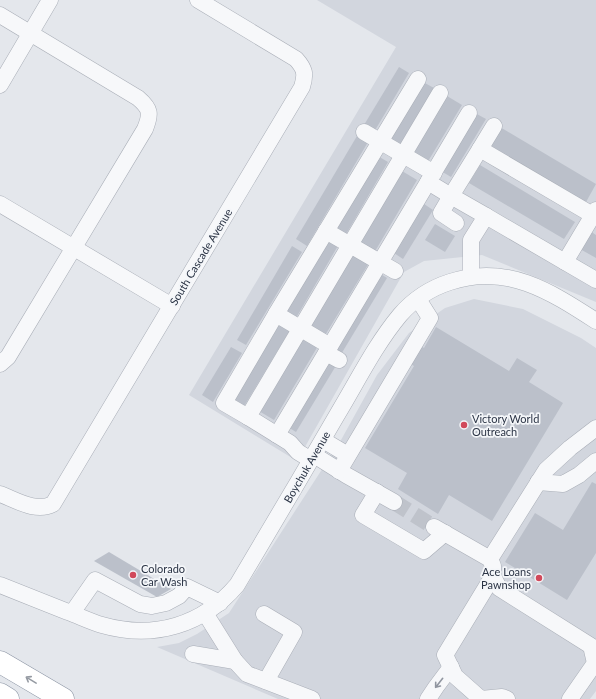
<svg xmlns="http://www.w3.org/2000/svg" width="596" height="699" font-family="Lato,sans-serif">
<style>
.built{fill:#d2d6de}
.building{fill:#bbc0ca}
.lines{fill:none;stroke-linecap:round;stroke-linejoin:round}
.minor-tunnel{stroke:#bfc3cb;stroke-width:16;stroke-dasharray:16 8;stroke-linecap:butt}
.minor-casing{stroke:#a9aeb7;stroke-width:17}
.highway-casing{stroke:#8b94a3;stroke-width:23}
.minor{stroke:#f7f8fa;stroke-width:16}
.highway{stroke:#fff;stroke-width:22}
.oneway{stroke:#959aa2}
.oneway2{stroke:#9196a0}
.poi-dot{fill:#d1495b;stroke:#f4f6f9;stroke-width:1.5}
.labels{text-anchor:middle;stroke-width:3.5;stroke-linejoin:round;paint-order:stroke}
.street-label{font-size:11px;fill:#2b3445;stroke:#f4f6f9}
.poi-label{font-size:11px;fill:#2b3445;stroke:#f4f6f9;text-anchor:start}
</style>
<rect width="100%" height="100%" fill="#e4e7ec"/>
<g class="built">
<path d="M317 0H596V302L482 255 424 261 404 272 297 461 189 395 396 47Z"/>
<path d="M474 299 523 309 581 338 596 348V691L590 699H278L157 647 179 643 197 634 229 613 341 440 377 375 409 333 445 308Z"/>
</g>
<g class="building">
<path d="M399 67 409 73 374 132 364 125Z"/>
<path d="M423 82 434 88 399 146 388 139Z"/>
<path d="M447 96 462 105 427 163 412 154Z"/>
<path d="M475 113 486 119 451 177 441 171Z"/>
<path d="M500 127 596 184 586 202 489 145Z"/>
<path d="M357 136 368 142 307 246 296 239Z"/>
<path d="M376 155 388 162 345 236 333 229Z"/>
<path d="M480 165 575 222 564 239 469 183Z"/>
<path d="M402 171 417 180 374 253 358 244Z"/>
<path d="M421 202 433 210 403 259 391 251Z"/>
<path d="M435 224 455 236 445 252 425 240Z"/>
<path d="M590 231 596 235V258L580 249Z"/>
<path d="M328 238 339 244 296 318 285 312Z"/>
<path d="M292 246 302 252 246 345 237 340Z"/>
<path d="M352 253 369 263 324 337 308 327Z"/>
<path d="M379 273 387 278 340 356 332 352Z"/>
<path d="M279 323 290 330 243 408 232 401Z"/>
<path d="M436 327 509 371 517 358 537 370 529 382 563 403 492 521 449 495 438 514 398 489 407 473 365 448 414 366 406 361 417 344 424 348Z"/>
<path d="M302 337 318 346 274 420 259 411Z"/>
<path d="M231 347 242 353 213 402 202 395Z"/>
<path d="M328 359 337 364 296 432 288 427Z"/>
<path d="M592 482 596 484V553L567 600 505 562 535 513 563 530Z"/>
<path d="M109 552 171 589 157 597 94 561Z"/>
</g>
<g class="lines">
<path class="minor-tunnel" d="M394 502 434 527"/>
<defs>
<g id="minor">
<path d="M0 15 138 98C151 109 151 114 145 129L8 357 0 364"/>
<path d="M0 85 50 0"/>
<path d="M494 126 480 149 596 217"/>
<path d="M364 132 434 173"/>
<path d="M480 149 451 196 486 216"/>
<path d="M0 204 172 306"/>
<path d="M456 223 441 213 451 196 428 182 469 113"/>
<path d="M326 231 395 271"/>
<path d="M565 262 596 210"/>
<path d="M471 276V240L486 216 596 280"/>
<path d="M330 346 276 314 418 79"/>
<path d="M326 353 339 360"/>
<path d="M248 417 224 403 276 314"/>
<path d="M277 435 428 182"/>
<path d="M323 440 348 455"/>
<path d="M314 455 346 475 394 502"/>
<path d="M311 460 298 452 290 443 248 417 440 93"/>
<path d="M339 471 430 318 418 299"/>
<path d="M538 482 563 484 579 475 596 461"/>
<path d="M377 492 363 515 424 551 445 533"/>
<path d="M0 494C16 500 36 513 53 504L302 87C306 74 305 69 296 59L198 0"/>
<path d="M434 527 490 559 493 566V576L499 588 591 646 595 663 570 699"/>
<path d="M490 559 546 470 570 448 596 428"/>
<path d="M0 585C23 594 45 603 68 612 79 616 91 622 102 625 154 640 203 625 237 585 271 528 304 472 337 415 357 382 375 345 400 315 413 300 431 288 450 282 506 263 550 291 596 321"/>
<path d="M72 613 95 580 140 604 152 606 166 603 179 596 187 587 220 603"/>
<path d="M205 613 235 661 247 674 312 699"/>
<path d="M264 614 294 632 266 681"/>
<path d="M193 654 235 661"/>
<path d="M428 699 436 687 451 667"/>
<path d="M481 699 455 676 445 655 493 576"/>
<path d="M481 699 502 697 507 699"/>
</g>
<g id="highway">
<path d="M0 662 63 699"/>
<path d="M0 694 8 699"/>
</g>
</defs>
<use href="#minor" class="minor-casing"/>
<use href="#highway" class="highway-casing"/>
<use href="#minor" class="minor"/>
<use href="#highway" class="highway"/>
</g>
<defs><path id="oneway-shaft" d="M-6 0H5M1.5-3L5.5 0L1.5 3" fill="none" stroke-width="1.6" stroke-linecap="round" stroke-linejoin="round"/></defs>
<use class="oneway" href="#oneway-shaft" transform="translate(31 680) rotate(-149)"/>
<use class="oneway2" href="#oneway-shaft" transform="translate(439 683) rotate(128)"/>
<g class="poi-dot">
<circle cx="464" cy="425" r="4"/>
<circle cx="133" cy="575" r="4"/>
<circle cx="539" cy="578" r="4"/>
</g>
<g class="labels">
<g class="street-label">
<text transform="translate(201 257) rotate(-59)" y="4">South Cascade Avenue</text>
<text transform="translate(307 467) rotate(-60)" y="4">Boychuk Avenue</text>
</g>
<g class="poi-label">
<text x="472" y="423">Victory World<tspan x="472" dy="13">Outreach</tspan></text>
<text x="141" y="573">Colorado<tspan x="141" dy="13">Car Wash</tspan></text>
<text x="531" y="576" text-anchor="end">Ace Loans<tspan x="531" dy="13">Pawnshop</tspan></text>
</g>
</g>
</svg>
